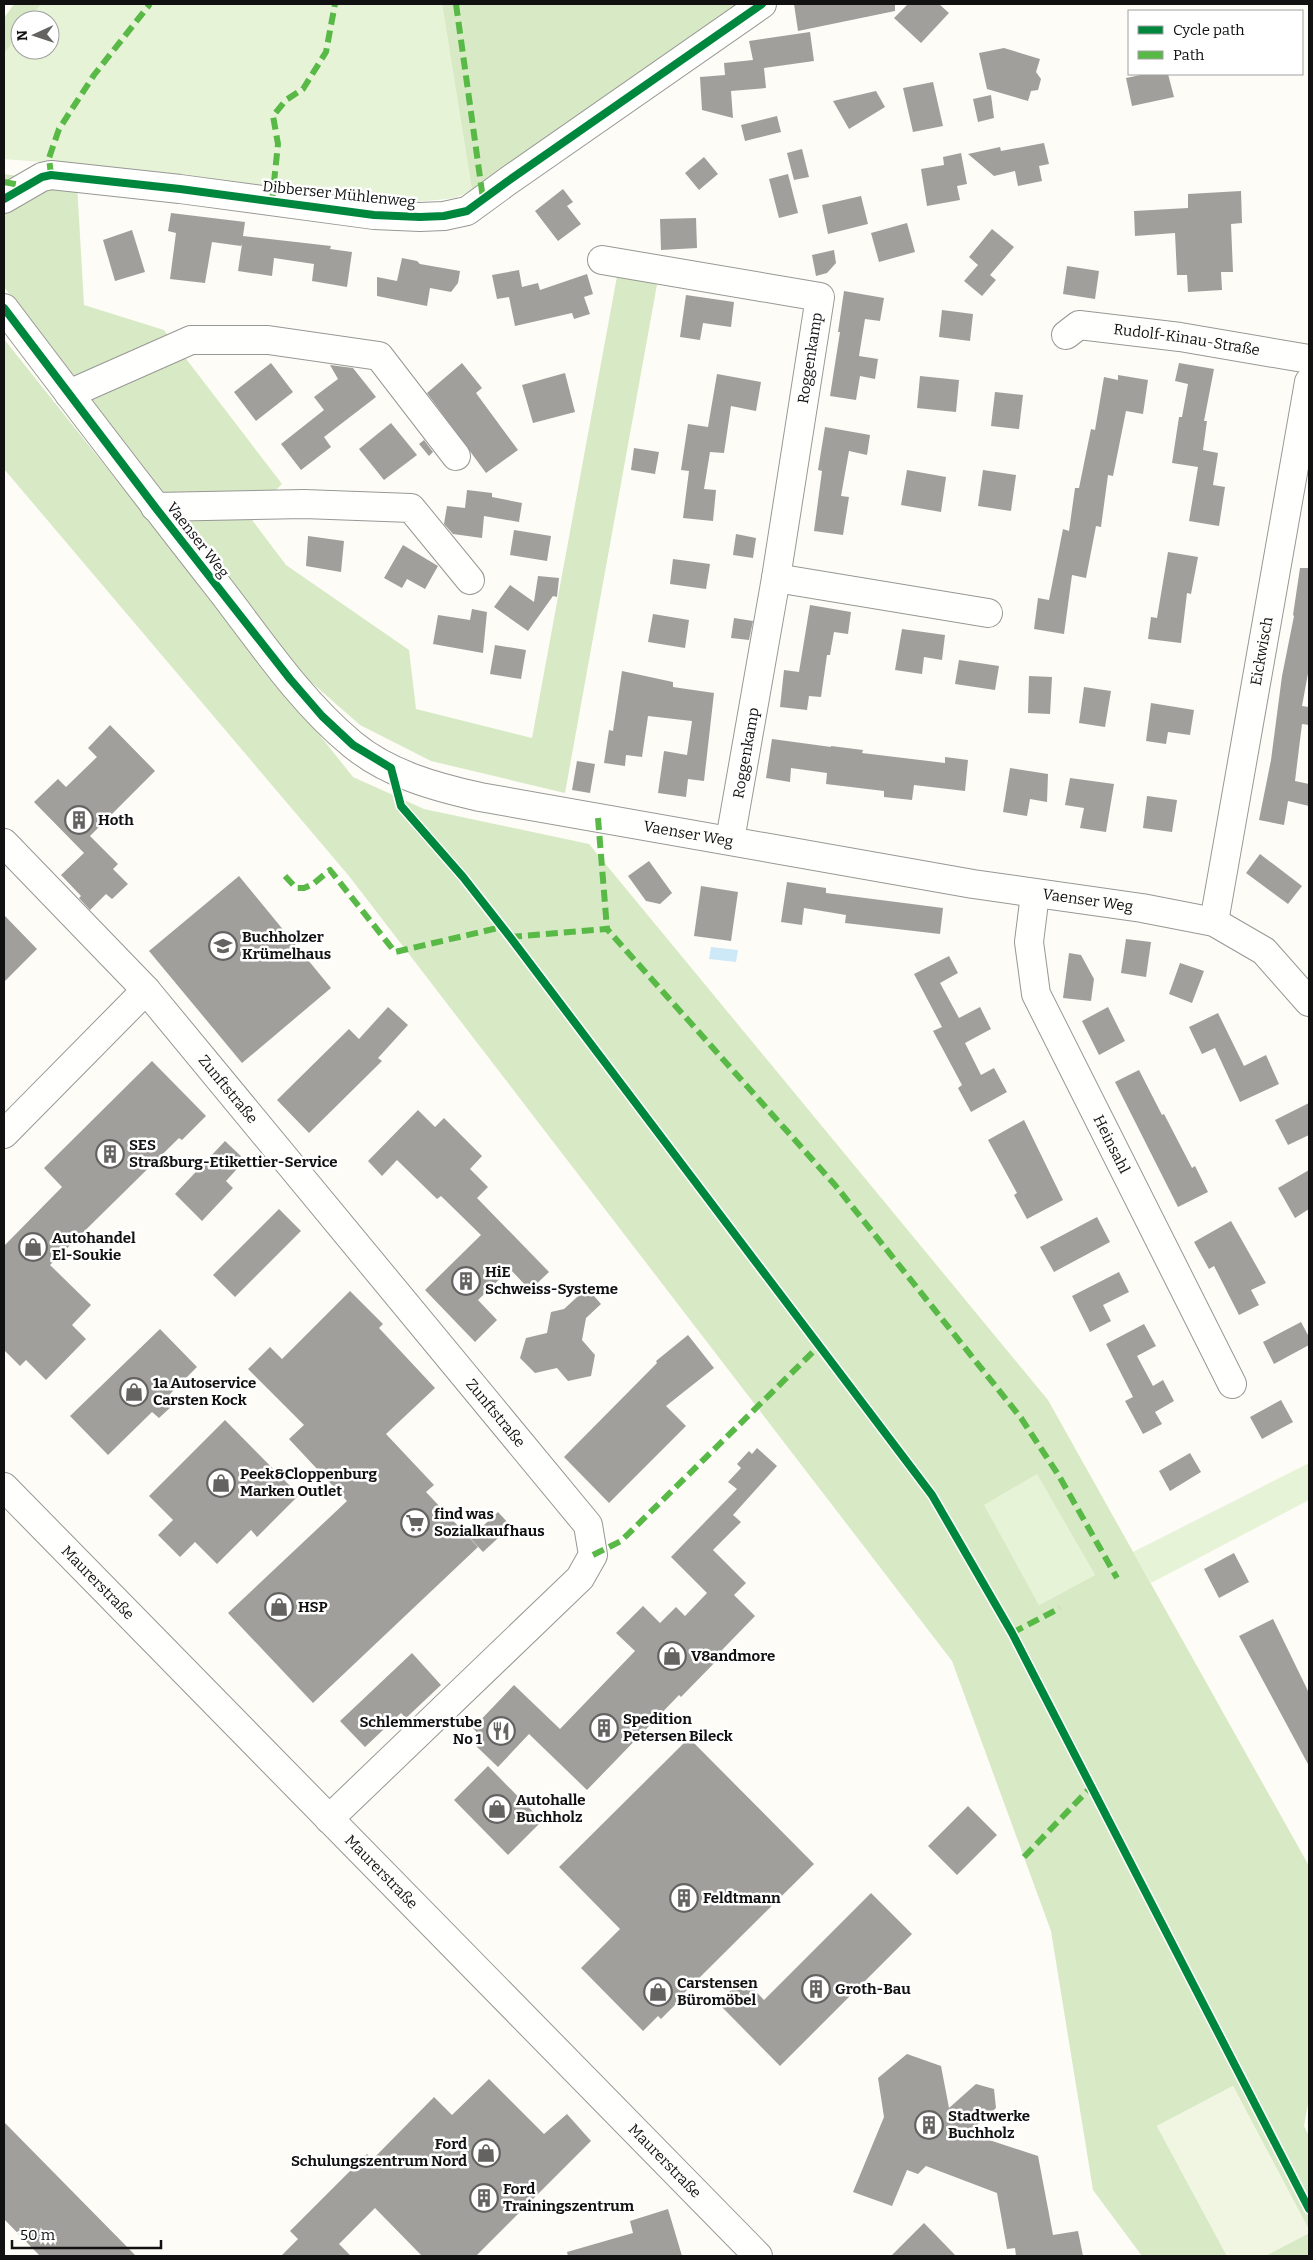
<svg xmlns="http://www.w3.org/2000/svg" width="1313" height="2260" font-family="Bitter,serif">
<style>
.green{fill:#e7f3d7}
.forest{fill:#d8eac5;fill-rule:evenodd}
.pitch{fill:#f0f6e1}
.water{fill:#cde8f7}
.building{fill:#a19f9c}
.lines{fill:none;stroke-linecap:round;stroke-linejoin:round}
.minor-casing{stroke:#979795;stroke-width:30}
.minor{stroke:#fffffe;stroke-width:28}
.quiet{stroke:#58b947;stroke-width:6;stroke-dasharray:12 6;stroke-linecap:butt}
.cycleway-casing{stroke:#fff;stroke-width:11}
.cycleway{stroke:#00873e;stroke-width:8}
.labels{text-anchor:middle;stroke-width:5;stroke-linejoin:round;paint-order:stroke}
.street-label{font-size:15px;fill:#111;stroke:#fff}
.poi-label{font-size:15px;font-weight:bold;fill:#111;stroke:#fff;text-anchor:start}
</style>
<rect width="100%" height="100%" fill="#fdfcf7"/>
<g class="green">
<path d="M41 4H442L472 190 455 198 427 201 370 203 77 165 4 159V54L20 32V50H50V20H29Z"/>
<path d="M1309 1463V1500L1151 1583 1133 1552Z"/>
<path d="M1037 1473 1095 1575 1039 1605 983 1505Z"/>
</g>
<g class="forest">
<path d="M14 4H41L29 20H20V32L4 54V18Z"/>
<path d="M442 4H740L472 190Z"/>
<path d="M4 174 77 184 84 305 164 330 282 484 249 516 286 565 409 650 416 709 532 738 618 271 658 279 565 793 431 761 360 725 303 675 4 287Z"/>
<path d="M4 339 353 777 424 809 589 844 1048 1400 1309 1866V2098L1304 2126 1309 2136V2230L1233 2086 1157 2126 1227 2256H1142L1093 2190 1051 1931 952 1661 349 876 4 469ZM1037 1474 1095 1575 1039 1605 984 1505Z"/>
<path d="M1309 2233V2256H1265Z"/>
</g>
<path class="pitch" d="M1233 2086 1309 2230V2233L1265 2256H1227L1157 2126Z"/>
<path class="water" d="M711 947 738 950 736 962 709 959Z"/>
<g class="building">
<path d="M794 4H895V11L798 31Z"/>
<path d="M908 4H939L949 13 921 43 894 18Z"/>
<path d="M810 32 814 61 764 68 766 88 731 91 733 118 702 110 700 77 725 75 724 63 753 60 749 41Z"/>
<path d="M1004 48 1040 59 1036 72 1041 79 1038 90 1031 91 1028 101 987 89 979 53Z"/>
<path d="M1145 74H1168L1174 97 1132 106 1126 78Z"/>
<path d="M933 82 943 126 913 132 903 88Z"/>
<path d="M876 91 885 107 849 129 833 101Z"/>
<path d="M991 95 994 118 978 122 973 99Z"/>
<path d="M777 116 781 132 745 141 741 125Z"/>
<path d="M1044 143 1049 164 1039 166 1042 181 1018 186 1015 171 994 176 968 154 1000 147 1001 151Z"/>
<path d="M802 149 809 177 794 180 787 153Z"/>
<path d="M961 153 967 184 957 186 960 200 927 206 921 169 944 165 943 157Z"/>
<path d="M704 157 718 174 699 190 685 173Z"/>
<path d="M788 174 798 213 779 218 769 179Z"/>
<path d="M563 189 573 202 567 206 581 224 558 241 535 211Z"/>
<path d="M1241 191 1242 223 1231 224 1233 272H1221L1222 290 1188 292 1187 275H1177L1175 233 1135 236 1134 211 1188 208V194Z"/>
<path d="M861 196 868 224 828 234 822 205Z"/>
<path d="M171 213 245 222 243 236 331 246 330 249 352 252 347 287 312 281 314 264 274 258 272 276 238 271 242 244 241 246 212 242 205 283 170 279 176 233 168 231Z"/>
<path d="M696 218 697 248 661 250 660 219Z"/>
<path d="M907 223 915 252 879 262 871 233Z"/>
<path d="M992 229 1014 247 990 275 996 280 982 296 964 281 978 265 969 257Z"/>
<path d="M132 230 145 272 115 281 103 240Z"/>
<path d="M834 250 836 263 827 273 816 276 812 255Z"/>
<path d="M402 258 417 261 420 264 460 271 458 283 451 292 430 288 427 306 377 296V277L397 281Z"/>
<path d="M1067 266 1099 271 1095 299 1063 294Z"/>
<path d="M519 270 522 287 538 283 540 290 587 274 593 294 584 297 590 314 574 319 572 313 515 326 509 297 497 299 492 275Z"/>
<path d="M844 291 884 298 880 321 865 319 859 356 878 359 875 379 860 376 856 400 830 396 840 332H838Z"/>
<path d="M686 295 734 302 731 327 703 323 700 340 680 337Z"/>
<path d="M942 310 973 314 970 341 939 337Z"/>
<path d="M271 363 293 392 256 421 234 392Z"/>
<path d="M462 363 482 388 476 393 518 450 486 473 427 393Z"/>
<path d="M1179 363 1214 369 1204 421H1207L1203 450 1218 453 1213 485 1225 487 1219 526 1189 521 1198 467 1172 463 1179 417H1182L1188 384 1175 381Z"/>
<path d="M330 365 353 368 376 397 324 437 331 447 301 470 281 444 324 410 314 397 338 379Z"/>
<path d="M565 373 575 412 533 423 522 385Z"/>
<path d="M717 374 761 382 756 411 731 406 724 453 710 452 704 489 716 490 713 521 683 518 689 471 681 470 688 424 708 427Z"/>
<path d="M1118 375 1148 380 1143 414 1126 411 1113 476 1108 475 1101 527 1096 526 1086 578 1072 575 1064 634 1034 629 1038 598 1049 600 1063 529 1069 531 1075 488H1079L1091 429 1095 430 1104 377 1118 380Z"/>
<path d="M920 376 959 380 956 412 917 408Z"/>
<path d="M995 392 1023 395 1019 429 991 426Z"/>
<path d="M391 423 417 455 384 480 359 449Z"/>
<path d="M825 427 870 435 867 455 849 451 841 496 849 497 843 535 814 531 822 471 818 470Z"/>
<path d="M424 440 433 452 429 456 419 444Z"/>
<path d="M634 448 659 452 655 474 631 470Z"/>
<path d="M907 470 946 477 941 512 901 505Z"/>
<path d="M983 470 1016 475 1011 511 978 506Z"/>
<path d="M467 490 492 493V497L522 503 519 522 484 516 482 538 453 534 444 524 447 506 465 508Z"/>
<path d="M514 530 551 536 547 561 510 555Z"/>
<path d="M736 534 756 538 753 558 733 555Z"/>
<path d="M308 536 344 541 341 572 306 566Z"/>
<path d="M403 545 438 566 425 589 407 579 402 588 384 578Z"/>
<path d="M1168 552 1198 557 1191 594 1187 593 1181 643 1148 639 1151 617 1157 618Z"/>
<path d="M673 559 710 564 706 589 670 584Z"/>
<path d="M1300 568H1309V668L1302 706 1309 707V725L1302 724 1295 781 1309 784V806L1288 801 1284 825 1259 820 1271 760 1282 676 1294 616 1293 615Z"/>
<path d="M538 576 559 578 557 597 553 596 528 631 494 607 510 585 534 602Z"/>
<path d="M810 605 851 612 848 634 834 632 830 655H827L821 697 809 696 807 710 780 707 784 670 799 672Z"/>
<path d="M472 609 487 612 483 653 433 644 438 615 470 620Z"/>
<path d="M653 614 689 620 685 648 648 642Z"/>
<path d="M734 618 753 621 749 640 731 638Z"/>
<path d="M902 629 945 635 942 660 924 657 922 674 895 670Z"/>
<path d="M495 645 526 650 521 679 490 674Z"/>
<path d="M959 660 999 666 995 690 955 684Z"/>
<path d="M622 671 673 682V687L714 693 704 781 688 779 686 797 658 793 664 751 687 755 692 721 648 716 642 757 626 755 625 766 604 763 609 730 613 731Z"/>
<path d="M1029 676 1052 677 1050 714 1028 713Z"/>
<path d="M1084 687 1111 691 1105 727 1079 723Z"/>
<path d="M1151 703 1194 710 1190 735 1168 732 1166 744 1146 741Z"/>
<path d="M110 725 155 771 90 836 118 864 113 869 128 884 112 899 106 894 90 910 79 898 81 896 61 875 84 853 34 802 58 779 66 787 97 757 88 748Z"/>
<path d="M772 739 831 747V746L863 750 862 753 945 763V757L968 760 965 791 914 785 912 800 884 797V791L826 784 827 773 791 768 790 782 766 778Z"/>
<path d="M577 761 595 764 590 793 572 790Z"/>
<path d="M1010 768 1048 774 1047 802 1030 799 1027 816 1003 812Z"/>
<path d="M1070 778 1114 784 1106 832 1080 828 1084 808 1065 805Z"/>
<path d="M1147 796 1177 800 1172 832 1143 828Z"/>
<path d="M1260 854 1302 886 1288 904 1246 873Z"/>
<path d="M649 861 672 893 660 904 646 901 628 876Z"/>
<path d="M239 876 331 988 242 1063 149 951Z"/>
<path d="M787 882 826 888V893L943 908 940 934 845 923 846 915 804 908 802 925 781 922Z"/>
<path d="M701 886 738 892 731 941 694 936Z"/>
<path d="M4 915 37 949 4 982Z"/>
<path d="M1126 939 1151 942 1146 977 1121 973Z"/>
<path d="M1069 953 1081 955 1094 979 1091 1001 1063 998Z"/>
<path d="M949 956 958 973 940 983 959 1018 980 1007 991 1029 965 1043 981 1075 994 1068 1007 1092 971 1112 958 1088 962 1085 933 1031 942 1027 914 974Z"/>
<path d="M1180 963 1204 971 1192 1003 1169 994Z"/>
<path d="M388 1007 408 1025 378 1058 382 1061 309 1133 277 1100 349 1029 359 1039Z"/>
<path d="M1108 1007 1125 1041 1099 1055 1082 1021Z"/>
<path d="M1218 1013 1244 1066 1266 1055 1279 1084 1240 1102 1215 1048 1202 1054 1189 1027Z"/>
<path d="M152 1061 206 1116 182 1140 179 1138 50 1265 91 1305 72 1325 86 1339 46 1380 26 1360 20 1366 4 1350V1246L62 1187 44 1168Z"/>
<path d="M1139 1070 1162 1115 1164 1114 1192 1168 1195 1166 1208 1192 1178 1207 1115 1082Z"/>
<path d="M1309 1103V1135L1288 1145 1275 1120Z"/>
<path d="M418 1110 435 1127 444 1118 482 1156 470 1169 488 1187 477 1198 549 1272 530 1290 510 1269 478 1300 497 1320 475 1342 425 1290 481 1235 441 1196 437 1199 397 1160 382 1176 368 1161Z"/>
<path d="M1024 1120 1063 1200 1027 1219 1014 1195 1017 1193 988 1140Z"/>
<path d="M225 1141 245 1160 226 1181 233 1188 202 1221 175 1194Z"/>
<path d="M1309 1170V1209L1295 1218 1278 1188Z"/>
<path d="M279 1209 301 1231 235 1297 213 1275Z"/>
<path d="M1097 1217 1110 1242 1054 1272 1040 1247Z"/>
<path d="M1231 1221 1266 1283 1251 1290 1259 1305 1239 1315 1214 1266 1209 1269 1194 1242Z"/>
<path d="M1119 1272 1129 1292 1103 1305 1111 1321 1090 1332 1072 1296Z"/>
<path d="M587 1288 601 1304 586 1318 582 1340 595 1355 591 1376 568 1381 557 1368 535 1373 520 1358 526 1338 547 1333 551 1312 564 1309Z"/>
<path d="M350 1291 383 1324 379 1328 435 1388 386 1434 434 1485 426 1492 478 1547 313 1703 228 1613 347 1501 289 1439 304 1425 248 1369 270 1347 282 1359Z"/>
<path d="M1301 1322 1309 1337V1345L1274 1364 1263 1342Z"/>
<path d="M1144 1324 1156 1346 1137 1356 1153 1386 1163 1380 1174 1401 1155 1412 1162 1424 1143 1434 1125 1401 1133 1397 1106 1344Z"/>
<path d="M160 1329 197 1367 166 1398 173 1405 159 1418 152 1412 108 1455 70 1416Z"/>
<path d="M688 1335 714 1368 666 1406 686 1426 609 1503 564 1457 657 1363 656 1361Z"/>
<path d="M1281 1400 1293 1422 1262 1439 1250 1417Z"/>
<path d="M225 1420 299 1495 257 1537 251 1530 217 1564 195 1542 180 1557 158 1535 173 1520 149 1496Z"/>
<path d="M757 1448 777 1466 733 1515 741 1522 713 1550 746 1583 734 1595 755 1616 722 1650 724 1653 681 1697 679 1695 587 1790 529 1734 498 1767 475 1745 482 1738 473 1728 514 1685 560 1729 635 1651 616 1633 643 1606 660 1623 676 1607 685 1616 707 1593 671 1557 737 1489 728 1482 741 1468 737 1464 749 1451 752 1454Z"/>
<path d="M1190 1453 1201 1472 1170 1491 1159 1471Z"/>
<path d="M498 1512 511 1526 483 1552 470 1538Z"/>
<path d="M1234 1553 1249 1582 1219 1598 1204 1569Z"/>
<path d="M1273 1619 1309 1693V1766L1239 1636Z"/>
<path d="M412 1653 441 1685 406 1718 401 1713 365 1747 340 1721Z"/>
<path d="M689 1738 814 1864 684 1993 685 1995 661 2019 658 2016 643 2031 581 1968 620 1929 559 1867Z"/>
<path d="M488 1766 542 1821 508 1855 454 1800Z"/>
<path d="M968 1806 997 1835 957 1875 928 1846Z"/>
<path d="M871 1893 912 1934 780 2066 718 2003 743 1978 764 2000Z"/>
<path d="M907 2054 941 2066 949 2108 976 2084 994 2089 996 2108 968 2133 1038 2156 1053 2235 1078 2231 1083 2256H1016L1015 2248 1007 2249 997 2193 926 2166 918 2174 907 2170 892 2206 853 2192 884 2117 878 2078Z"/>
<path d="M489 2079 544 2134 567 2114 591 2141 476 2256H422L375 2208 339 2244 351 2256H281L298 2239 290 2231 367 2154 372 2160 434 2097 452 2115Z"/>
<path d="M4 2122 136 2256H40L4 2219Z"/>
<path d="M668 2209 682 2256H568L567 2252 633 2233 630 2221Z"/>
<path d="M924 2223 956 2256H891Z"/>
</g>
<g class="lines">
<defs>
<g id="minor">
<path d="M4 199 42 177 51 175 180 189 374 215 420 217 444 216 467 211 508 181 762 4"/>
<path d="M602 260 820 297 776 578 730 840"/>
<path id="s1" d="M4 308C75 402 147 496 220 589 261 642 300 701 352 744 388 774 435 787 480 797L973 884 1142 908 1214 922 1264 951 1309 1002"/>
<path id="s2" d="M1066 335 1079 325 1180 337 1309 359"/>
<path d="M69 394 191 340H268L379 356 456 456"/>
<path d="M155 507 304 504 411 508 470 580"/>
<path d="M776 578 988 613"/>
<path d="M4 843 146 990"/>
<path id="s3" d="M1035 894 1029 942 1036 994 1232 1384"/>
<path id="s4" d="M1214 922 1309 382"/>
<path id="s5" d="M4 1134 146 990 588 1525 593 1555 580 1578 329 1819"/>
<path id="s6" d="M4 1487 758 2256"/>
</g>
</defs>
<use href="#minor" class="minor-casing"/>
<use href="#minor" class="minor"/>
<g class="quiet">
<path d="M456 4 483 199"/>
<path d="M51 175 49 158 59 129 94 75 150 4"/>
<path d="M4 182 25 186"/>
<path d="M272 201 278 144 273 116 286 100 303 89 326 52 335 4"/>
<path d="M598 818 607 929"/>
<path d="M285 876 296 888H304L313 884 330 870 395 952 502 927"/>
<path d="M510 937 607 929 835 1185 1021 1418 1059 1476 1117 1578"/>
<path d="M593 1555 621 1541 820 1345"/>
<path d="M1012 1633 1060 1608"/>
<path d="M1024 1857 1091 1787"/>
</g>
<defs>
<g id="cycleway">
<path d="M4 199 42 177 51 175 180 189 374 215 420 217 444 216 467 211 508 181 762 4"/>
<path d="M4 308 155 507 290 679 322 716 353 745 391 768 401 806 463 877 510 937 932 1495 1012 1633 1309 2209"/>
</g>
</defs>
<use href="#cycleway" class="cycleway-casing"/>
<use href="#cycleway" class="cycleway"/>
</g>
<defs>
<symbol id="building-ring" viewBox="-11 -11 22 22"><circle r="9.5" fill="#fff" stroke="#646362" stroke-width="1.5"/><path d="M-4-6H4V6H1V3H-1V6H-4ZM-2.5-4.3h1.7v1.8h-1.7ZM.8-4.3h1.7v1.8H.8ZM-2.5-1h1.7V.8h-1.7ZM.8-1h1.7V.8H.8Z" fill="#646362"/></symbol>
<symbol id="school-ring" viewBox="-11 -11 22 22"><circle r="9.5" fill="#fff" stroke="#646362" stroke-width="1.5"/><path d="M0-5L7-2L0 1L-7-2ZM-4 1L0 2.5L4 1V4Q0 6-4 4Z" fill="#646362"/></symbol>
<symbol id="shop-ring" viewBox="-11 -11 22 22"><circle r="9.5" fill="#fff" stroke="#646362" stroke-width="1.5"/><path d="M-5-2.5h2.3a2.7 3.5 0 0 1 5.4 0H5L5.5 6h-11ZM-1.5-2.5h3a1.5 2.3 0 0 0-3 0Z" fill="#646362"/></symbol>
<symbol id="supermarket-ring" viewBox="-11 -11 22 22"><circle r="9.5" fill="#fff" stroke="#646362" stroke-width="1.5"/><path d="M-6-5.5h2.5l.6 2H6L4.5 2H-2.5L-4.4-4H-6ZM-1.5 3.2a1.3 1.3 0 1 0 .1 0ZM3 3.2a1.3 1.3 0 1 0 .1 0Z" fill="#646362"/></symbol>
<symbol id="restaurant-ring" viewBox="-11 -11 22 22"><circle r="9.5" fill="#fff" stroke="#646362" stroke-width="1.5"/><path d="M-5-6h1v4h1v-4h1v4h1v-4h1v5L-1.5 .5V6h-2V.5L-5-1ZM5-6V6H3V1.5H1.5Q1.5-4 5-6Z" fill="#646362"/></symbol>
</defs>
<g fill-rule="evenodd">
<use href="#building-ring" x="63" y="804" width="32" height="32"/>
<use href="#school-ring" x="207" y="930" width="32" height="32"/>
<use href="#building-ring" x="94" y="1138" width="32" height="32"/>
<use href="#shop-ring" x="17" y="1231" width="32" height="32"/>
<use href="#building-ring" x="450" y="1265" width="32" height="32"/>
<use href="#shop-ring" x="118" y="1376" width="32" height="32"/>
<use href="#shop-ring" x="205" y="1467" width="32" height="32"/>
<use href="#supermarket-ring" x="399" y="1507" width="32" height="32"/>
<use href="#shop-ring" x="263" y="1591" width="32" height="32"/>
<use href="#shop-ring" x="656" y="1640" width="32" height="32"/>
<use href="#building-ring" x="588" y="1712" width="32" height="32"/>
<use href="#restaurant-ring" x="485" y="1715" width="32" height="32"/>
<use href="#shop-ring" x="481" y="1793" width="32" height="32"/>
<use href="#building-ring" x="668" y="1882" width="32" height="32"/>
<use href="#building-ring" x="800" y="1973" width="32" height="32"/>
<use href="#shop-ring" x="642" y="1976" width="32" height="32"/>
<use href="#building-ring" x="913" y="2109" width="32" height="32"/>
<use href="#shop-ring" x="470" y="2137" width="32" height="32"/>
<use href="#building-ring" x="468" y="2182" width="32" height="32"/>
</g>
<g class="labels">
<g class="street-label">
<text transform="translate(339 194) rotate(6)" y="5">Dibberser Mühlenweg</text>
<text dy="5" stroke="none"><textPath href="#s2" startOffset="125">Rudolf-Kinau-Straße</textPath></text>
<text transform="translate(810 358) rotate(-81)" y="5">Roggenkamp</text>
<text transform="translate(198 540) rotate(52)" y="5">Vaenser Weg</text>
<text dy="5" stroke="none"><textPath href="#s4" startOffset="275">Eickwisch</textPath></text>
<text transform="translate(746 753) rotate(-80)" y="5">Roggenkamp</text>
<text dy="5" stroke="none"><textPath href="#s1" startOffset="910">Vaenser Weg</textPath></text>
<text dy="5" stroke="none"><textPath href="#s1" startOffset="1315">Vaenser Weg</textPath></text>
<text dy="5" stroke="none"><textPath href="#s5" startOffset="331">Zunftstraße</textPath></text>
<text dy="5" stroke="none"><textPath href="#s3" startOffset="269">Heinsahl</textPath></text>
<text dy="5" stroke="none"><textPath href="#s5" startOffset="751">Zunftstraße</textPath></text>
<text dy="5" stroke="none"><textPath href="#s6" startOffset="134">Maurerstraße</textPath></text>
<text dy="5" stroke="none"><textPath href="#s6" startOffset="539">Maurerstraße</textPath></text>
<text dy="5" stroke="none"><textPath href="#s6" startOffset="944">Maurerstraße</textPath></text>
</g>
<g class="poi-label">
<text x="98" y="825">Hoth</text>
<text x="242" y="942">Buchholzer<tspan x="242" dy="17">Krümelhaus</tspan></text>
<text x="129" y="1150">SES<tspan x="129" dy="17">Straßburg-Etikettier-Service</tspan></text>
<text x="52" y="1243">Autohandel<tspan x="52" dy="17">El-Soukie</tspan></text>
<text x="485" y="1277">HiE<tspan x="485" dy="17">Schweiss-Systeme</tspan></text>
<text x="153" y="1388">1a Autoservice<tspan x="153" dy="17">Carsten Kock</tspan></text>
<text x="240" y="1479">Peek&amp;Cloppenburg<tspan x="240" dy="17">Marken Outlet</tspan></text>
<text x="434" y="1519">find was<tspan x="434" dy="17">Sozialkaufhaus</tspan></text>
<text x="298" y="1612">HSP</text>
<text x="691" y="1661">V8andmore</text>
<text x="623" y="1724">Spedition<tspan x="623" dy="17">Petersen Bileck</tspan></text>
<text x="482" y="1727" text-anchor="end">Schlemmerstube<tspan x="482" dy="17">No 1</tspan></text>
<text x="516" y="1805">Autohalle<tspan x="516" dy="17">Buchholz</tspan></text>
<text x="703" y="1903">Feldtmann</text>
<text x="677" y="1988">Carstensen<tspan x="677" dy="17">Büromöbel</tspan></text>
<text x="835" y="1994">Groth-Bau</text>
<text x="948" y="2121">Stadtwerke<tspan x="948" dy="17">Buchholz</tspan></text>
<text x="467" y="2149" text-anchor="end">Ford<tspan x="467" dy="17">Schulungszentrum Nord</tspan></text>
<text x="503" y="2194">Ford<tspan x="503" dy="17">Trainingszentrum</tspan></text>
</g>
</g>
<rect width="1313" height="2260" fill="none" stroke="#111111" stroke-width="10"/>
<rect x="1128" y="10" width="175" height="65" fill="#ffffff" stroke="#a0a0a0"/>
<rect x="1138" y="26" width="25" height="8" fill="#00873e" stroke="#a0a0a0"/>
<text x="1173" y="35" font-size="15" fill="#111111">Cycle path</text>
<rect x="1138" y="51" width="25" height="8" fill="#58b947" stroke="#a0a0a0"/>
<text x="1173" y="60" font-size="15" fill="#111111">Path</text>
<g transform="translate(35 35) rotate(267)"><circle r="24" fill="#ffffff" stroke="#a0a0a0"/>
<path d="M0-4L9 19L0 12L-9 19Z" fill="#646362"/>
<text y="-8" font-size="14" font-weight="bold" text-anchor="middle" fill="#111111">N</text>
</g>
<path d="M12 2240v8h149v-8" fill="none" stroke="#111111" stroke-width="2.5"/>
<text x="20" y="2240" font-size="15" fill="#111111" stroke="#ffffff" stroke-width="4" paint-order="stroke">50 m</text>
</svg>
